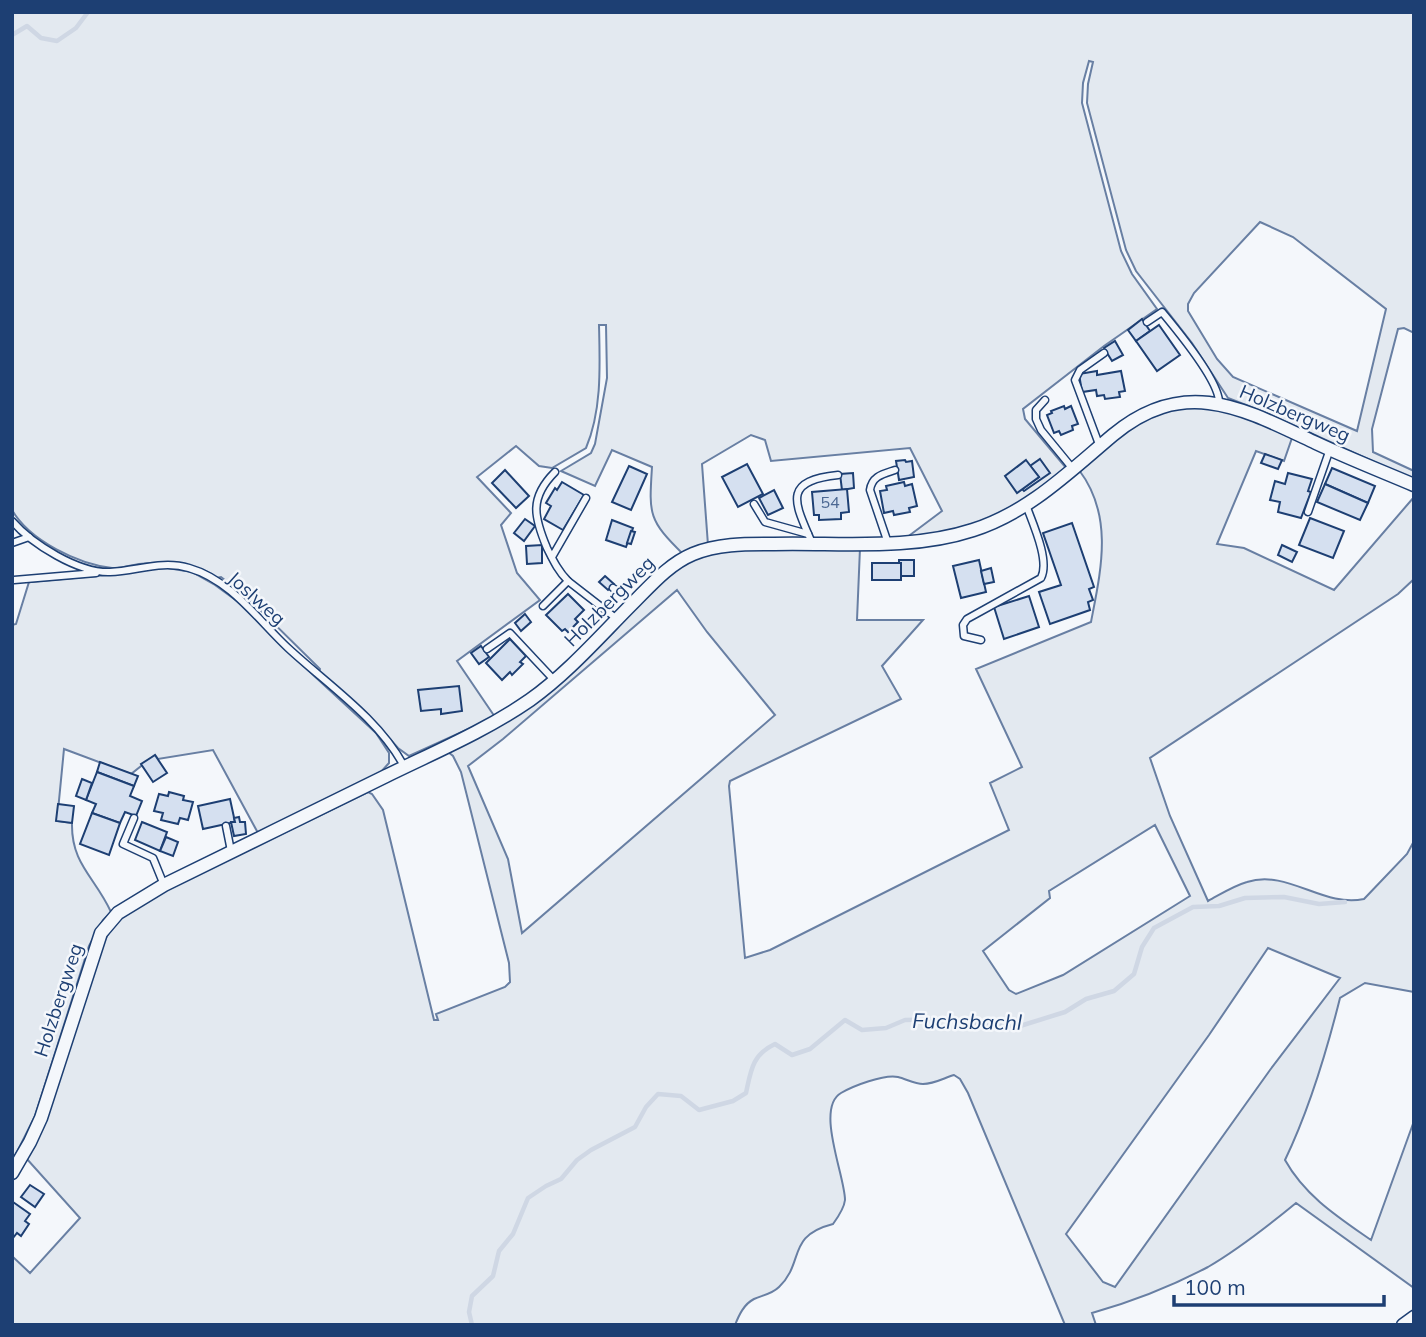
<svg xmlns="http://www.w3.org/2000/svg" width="1426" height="1337" font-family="Mulish,sans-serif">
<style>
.green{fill:#e3e9f0;stroke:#687fa3;stroke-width:2;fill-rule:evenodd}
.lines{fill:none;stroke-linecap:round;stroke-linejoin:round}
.stream{stroke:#cfd7e4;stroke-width:4.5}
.building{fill:#d5e0f0;stroke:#1d3f73;stroke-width:2}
.lane-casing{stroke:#1d3f73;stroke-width:9}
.street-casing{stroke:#1d3f73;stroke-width:15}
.lane{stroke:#f4f7fb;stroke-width:6}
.street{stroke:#f4f7fb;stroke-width:12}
.labels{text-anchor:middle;stroke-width:5;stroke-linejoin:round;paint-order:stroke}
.number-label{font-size:16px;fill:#4b6792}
.street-label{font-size:19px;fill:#1d3f73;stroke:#f4f7fb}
.water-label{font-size:21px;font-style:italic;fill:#1d3f73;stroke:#f4f7fb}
</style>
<rect width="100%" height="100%" fill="#f4f7fb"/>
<g class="green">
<path d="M12 12H1414V333L1404 328 1398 329 1372 429 1373 452 1414 471V480L1264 412 1228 398 1192 343 1136 271 1126 250 1087 103 1088 84 1093 62 1089 61 1083 83 1082 103 1121 251 1132 274 1157 309 1104 346 1023 409 1025 419 1067 469 1022 503 968 528 906 538 942 511 910 448 771 461 765 440 751 435 702 464 708 545 683 554C648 520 649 514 652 467L612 450 595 486 561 471 591 453 595 444 607 378 606 325H599C600 366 602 410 586 448L552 468 539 466 516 446 477 477 511 513 501 525 517 573 540 600 457 661 495 717 409 756 398 748 381 729 319 672 320 669 247 597 221 577 216 578C190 563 169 560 139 564 131 565 120 569 112 568 78 564 30 541 12 510ZM1260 222 1293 237 1386 309 1357 431 1233 377 1217 359 1188 311V304L1194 293Z"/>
<path d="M1219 407 1293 435 1284 461 1256 451 1217 544 1244 548 1334 590 1414 497V579L1398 594 1150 758 1170 816 1208 901C1221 894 1233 886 1247 882 1288 869 1323 908 1364 899L1407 854 1414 841V992L1365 983 1340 998C1326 1054 1310 1108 1285 1160 1305 1196 1338 1217 1371 1240L1414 1121V1288L1296 1203C1268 1226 1239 1249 1208 1267 1172 1286 1131 1302 1092 1313L1096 1325H1065L968 1093 960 1079 954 1075C944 1078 934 1084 923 1084 915 1084 906 1079 898 1077 884 1074 853 1086 841 1093 815 1108 845 1176 845 1200 844 1209 838 1217 833 1224 786 1236 805 1262 779 1287 772 1294 763 1295 754 1299 744 1304 739 1315 735 1325H12V1256L30 1273 80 1218 26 1158 99 950C114 921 122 916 150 898L368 792 372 794 383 810 434 1020H438L436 1014 505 987 510 982 509 963 461 772 453 756 448 752 510 719 669 574 698 557 733 550 860 548 857 620H923L882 666 901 699 730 781 729 786 745 958 770 950 1009 830 990 783 1022 767 976 669 1091 622C1101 570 1114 516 1079 470 1109 444 1140 414 1181 408 1193 406 1206 407 1219 407ZM677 590 707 632 775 715 522 933 508 859 468 766 503 739ZM1155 825 1190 896 1063 975 1016 994 1009 990 983 951 1050 898 1049 891ZM1268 948 1340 978 1270 1070 1115 1287 1103 1282 1066 1234 1209 1035Z"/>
<path d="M161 567 192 572 215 585 241 604 284 648 376 733 389 753V763L380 773 258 833 213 750 158 759 155 755 131 774 64 749 57 821 72 823C71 864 95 877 111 912L103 920 89 946 35 1116 12 1162V625L16 624 29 582 108 575Z"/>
</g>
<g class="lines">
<g class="stream">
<path d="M12 35 27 26 41 38 57 41 76 28 88 12"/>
<path d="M472 1325 469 1312 472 1296 493 1276 499 1251 513 1234 528 1198 546 1186 561 1179 577 1160 591 1150 635 1127 646 1107 658 1094 681 1096 699 1110 733 1101 746 1093C751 1070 752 1055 775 1044L792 1055 810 1049 845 1020 862 1030 886 1028 905 1020 951 1019 990 1026H1020L1065 1012 1086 999 1114 991 1134 974 1142 947 1154 928 1193 907 1219 906 1245 898 1284 897 1319 904 1345 902"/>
</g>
</g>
<g class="building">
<path d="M1142 319 1150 331 1136 341 1128 330Z"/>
<path d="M1159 325 1180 355 1157 371 1136 341Z"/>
<path d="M1115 341 1123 355 1112 361 1104 348Z"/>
<path d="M1097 371V375L1121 371 1125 391 1119 392 1120 397 1105 399 1104 395 1097 396 1096 390 1082 392 1079 374Z"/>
<path d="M1064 406 1065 409 1071 406 1078 424 1072 426 1073 430 1061 435 1059 431 1054 433 1047 415 1052 413 1051 411Z"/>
<path d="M1265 454 1282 460 1278 469 1261 463Z"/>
<path d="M1040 459 1050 473 1024 491 1022 489 1039 477 1030 466Z"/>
<path d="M905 460 906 462 912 461 914 477 899 480 896 461Z"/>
<path d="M1026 460 1039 477 1017 493 1005 476Z"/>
<path d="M747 464 763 494 738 507 722 477Z"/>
<path d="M629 466 647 474 631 510 612 502Z"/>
<path d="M1332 468 1375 486 1368 503 1325 484Z"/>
<path d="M505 470 529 496 516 508 492 483Z"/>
<path d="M853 473 854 488 842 490 840 474Z"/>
<path d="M1288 473 1312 479 1308 491 1311 492 1301 518 1278 512 1280 502 1270 500 1275 481 1285 484Z"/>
<path d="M562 482 584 495 563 530 544 519 551 506 546 503 555 488 557 490Z"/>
<path d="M904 482 905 486 912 484 917 506 909 508 910 512 894 515 893 511 884 513 880 491 887 490 886 486Z"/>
<path d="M1325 484 1368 503 1360 520 1317 502Z"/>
<path d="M847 489 849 512 841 513V519L819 520V515H814L812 492Z"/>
<path d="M774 490 783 508 768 515 759 498Z"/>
<path d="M1310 518 1344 531 1333 558 1299 545Z"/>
<path d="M525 519 535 526 524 541 514 533Z"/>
<path d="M612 520 633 528 626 547 606 540Z"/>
<path d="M1072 523 1094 587 1089 589 1093 600 1088 602 1090 610 1050 624 1039 592 1061 585 1043 533Z"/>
<path d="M631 531 635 532 631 544 627 543Z"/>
<path d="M542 545V563L527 564 526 546Z"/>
<path d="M1282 545 1297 552 1292 562 1278 555Z"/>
<path d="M899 560H914V576H901V563H899Z"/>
<path d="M979 560 986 592 961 598 953 566Z"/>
<rect x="872" y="563" width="29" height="17"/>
<path d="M991 568 994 582 984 584 981 571Z"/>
<path d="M605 576 614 584 608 590 599 582Z"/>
<path d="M568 594 584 610 575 619 578 622 568 632 565 629 562 631 546 615Z"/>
<path d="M1029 596 1039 627 1004 639 994 607Z"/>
<path d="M525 614 531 622 521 631 515 623Z"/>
<path d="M510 639 526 656 520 662 523 664 512 675 510 672 502 680 486 663Z"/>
<path d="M481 646 489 657 479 664 471 653Z"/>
<path d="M459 686 462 711 441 714V709L421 711 418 690Z"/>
<path d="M155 755 167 773 153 782 141 764Z"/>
<path d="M100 762 138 776 134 786 97 772Z"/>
<path d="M97 772 134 786 130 796 142 801 136 816 125 812 120 823 92 813 96 804 86 800Z"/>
<path d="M82 779 92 783 86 800 76 796Z"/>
<path d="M169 792 184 796 183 800 193 802 188 820 180 818 178 824 161 820 163 813 154 811 159 794 168 796Z"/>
<path d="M230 799 235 822 203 829 198 806Z"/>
<path d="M58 804 74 806 72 823 56 821Z"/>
<path d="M92 813 120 823 109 855 80 844Z"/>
<path d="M239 817 240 822H245L246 834 234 836 231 822H235L234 818Z"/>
<path d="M142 822 167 832 160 851 135 840Z"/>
<path d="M166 837 178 842 173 856 160 851Z"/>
<path d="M30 1185 44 1194 35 1207 21 1197Z"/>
<path d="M13 1202 30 1214 25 1221 29 1224 21 1236 17 1233 13 1238Z"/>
</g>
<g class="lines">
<defs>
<g id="lane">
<path d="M1147 322 1162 312C1177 330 1220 382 1219 403"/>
<path d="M1045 400 1036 410V419L1041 430 1073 469"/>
<path d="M1100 447 1075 380 1080 370 1104 353"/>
<path d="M555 472C529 498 534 517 547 548 553 560 558 571 568 581"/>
<path d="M754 504 765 522 808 534"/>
<path d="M1308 512 1330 449"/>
<path d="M12 521C32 544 78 573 110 572 137 571 162 560 189 568 231 580 258 620 288 648 328 685 378 718 404 766"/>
<path d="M12 543 29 537"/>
<path d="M812 543C795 503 781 481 838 475"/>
<path d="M888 543 870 490C872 476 883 474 895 470"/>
<path d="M552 557 586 498"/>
<path d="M14 580 96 573"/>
<path d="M613 588 633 603"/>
<path d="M543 606 568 581 617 619"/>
<path d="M981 640 964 636 963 625 967 619 1041 578C1050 561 1033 524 1026 505"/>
<path d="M487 649 510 633 554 680"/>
<path d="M134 818 123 844 153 858 164 885"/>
<path d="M226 826 231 851"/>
</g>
<g id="street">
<path d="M12 1173 30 1142 41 1118 101 933 118 913 164 885C238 849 312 812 386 776 435 752 485 731 530 700 568 673 600 636 633 603 651 585 669 564 693 554 717 544 744 544 769 544 837 542 909 551 973 530 1029 512 1069 472 1113 435 1185 375 1244 409 1316 443 1348 458 1381 471 1414 485"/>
<path d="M1403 1325 1414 1317"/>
</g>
</defs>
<use href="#lane" class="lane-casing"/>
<use href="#street" class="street-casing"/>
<use href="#lane" class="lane"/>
<use href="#street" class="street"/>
</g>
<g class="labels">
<g class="number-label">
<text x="830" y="508">54</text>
</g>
<g class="street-label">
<text transform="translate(1295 413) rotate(23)" y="7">Holzbergweg</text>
<text transform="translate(257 598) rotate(42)" y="7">Joslweg</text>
<text transform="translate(609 601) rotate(-45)" y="7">Holzbergweg</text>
<text transform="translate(58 1000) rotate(-72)" y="7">Holzbergweg</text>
</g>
<g class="water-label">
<text transform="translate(967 1022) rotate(1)" y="7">Fuchsbachl</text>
</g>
</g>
<rect width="1426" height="1337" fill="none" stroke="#1d3f73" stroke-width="28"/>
<path d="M1174 1295v10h210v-10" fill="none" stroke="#1d3f73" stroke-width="3.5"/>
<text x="1184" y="1295" font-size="21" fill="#1d3f73" stroke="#f4f7fb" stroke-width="5" paint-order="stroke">100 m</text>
</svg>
